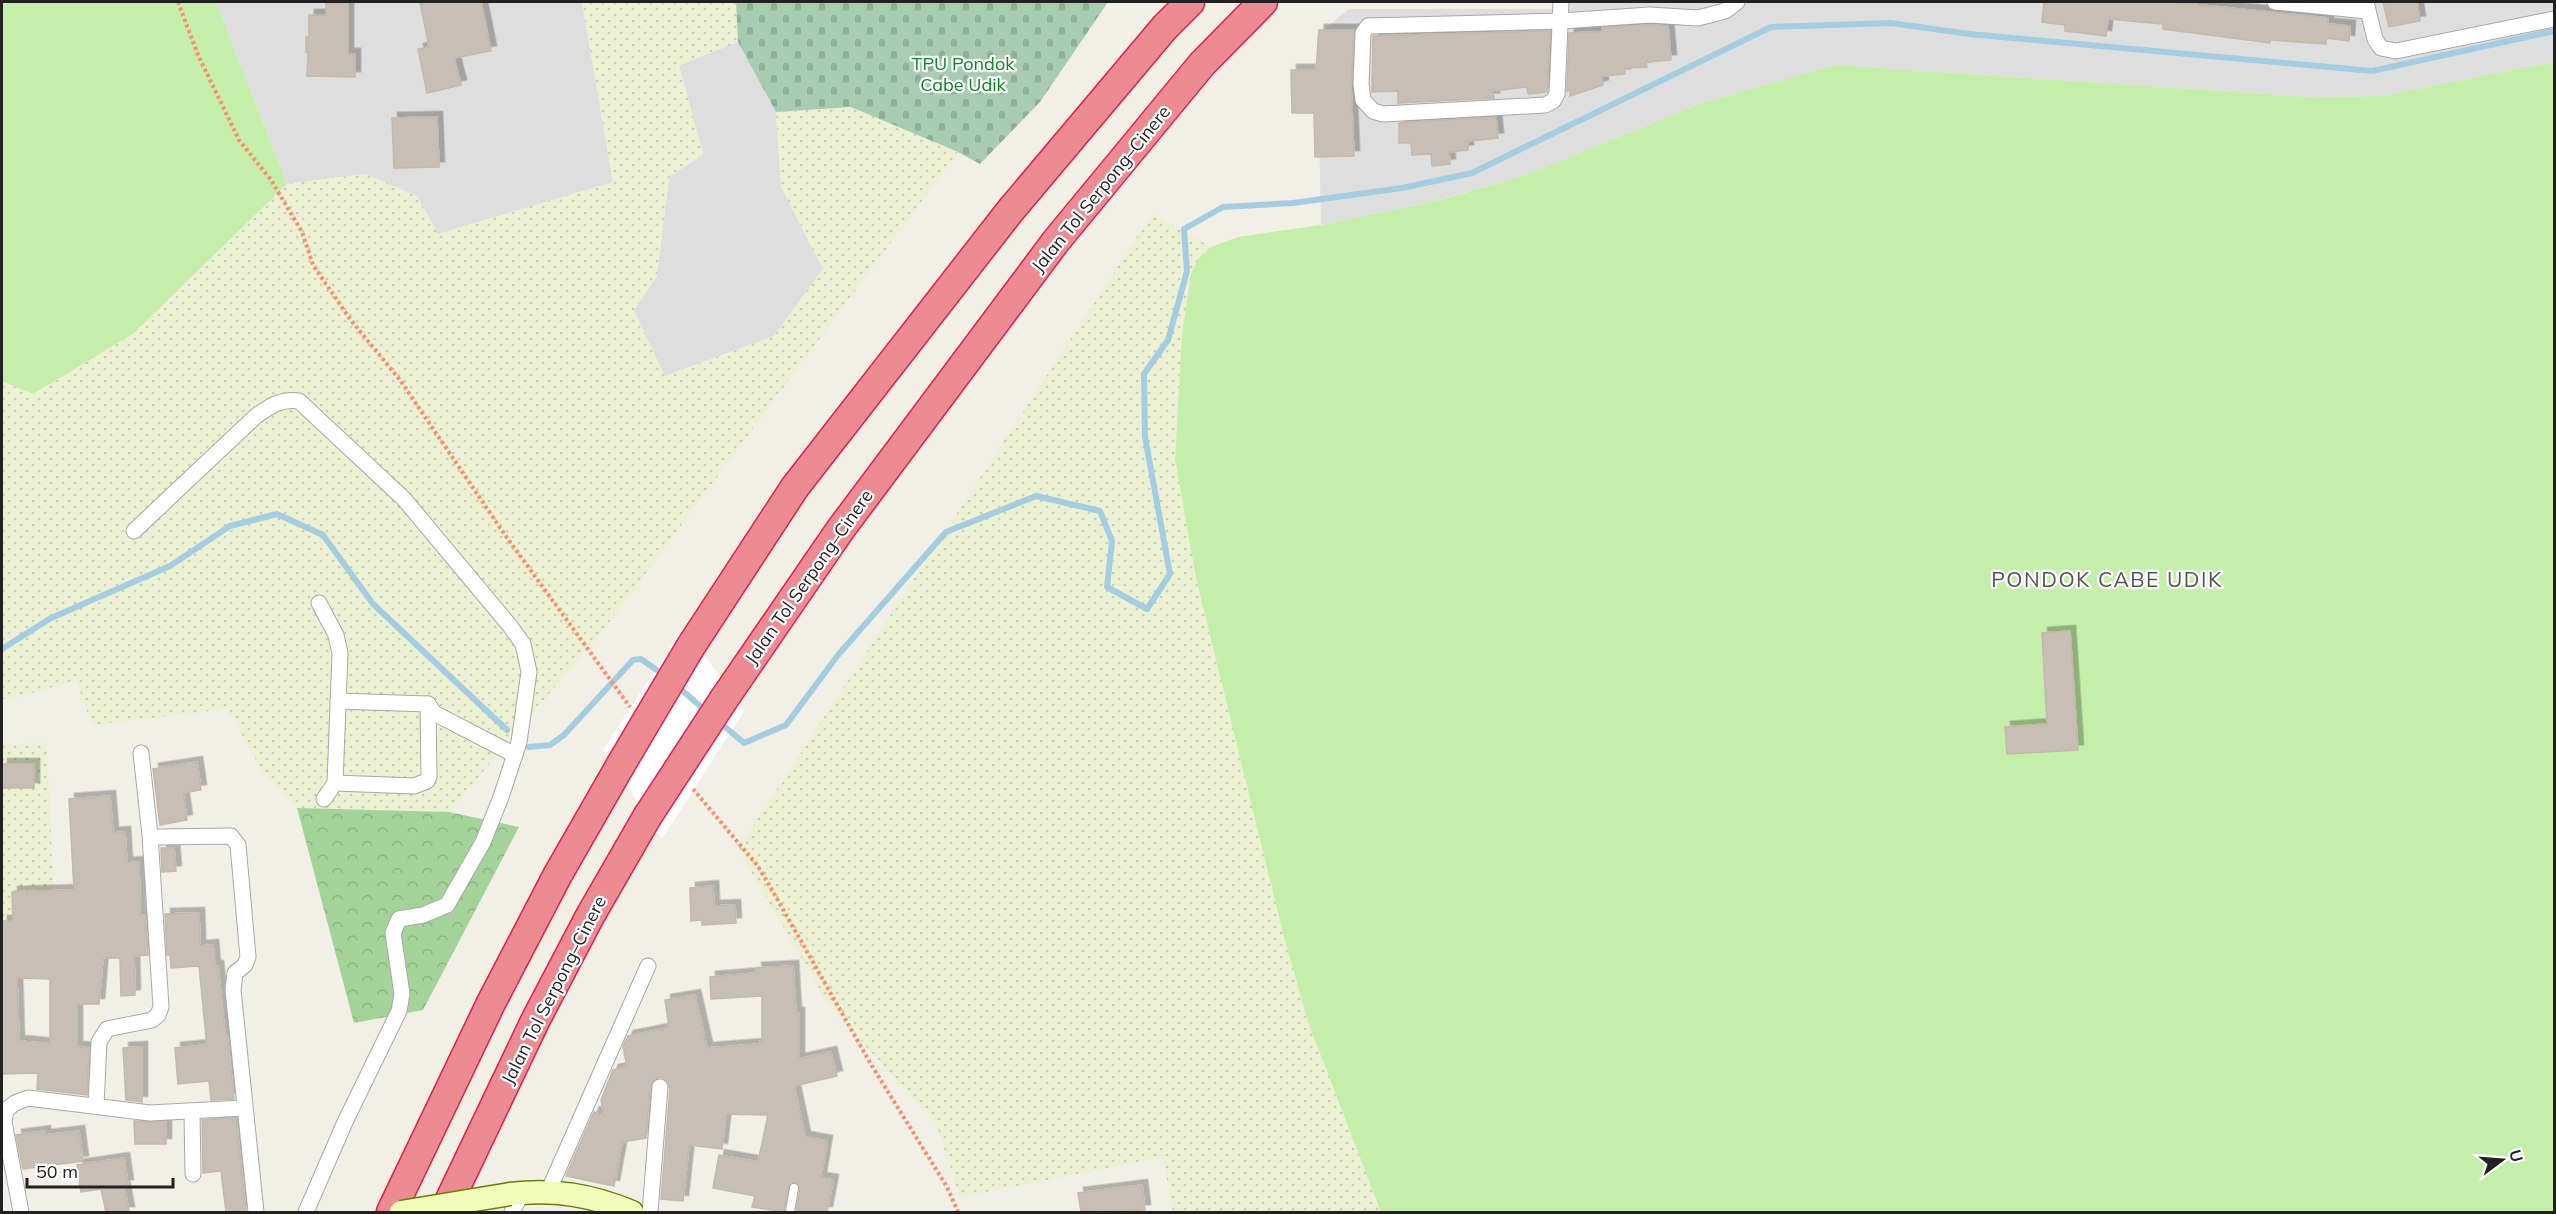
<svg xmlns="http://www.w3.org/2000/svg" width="2556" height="1214" font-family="Mulish,sans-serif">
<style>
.residential{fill:#dfdede}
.farmland{fill:url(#farmland-dots)}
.grass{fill:#c5eeab}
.forest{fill:url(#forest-crowns)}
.cemetery{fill:url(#cemetery-stones)}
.pier{fill:#fff}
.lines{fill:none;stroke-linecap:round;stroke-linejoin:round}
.stream{stroke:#a5cde2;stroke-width:6}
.building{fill:#c7bfb6;stroke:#c5b8a8;stroke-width:1.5;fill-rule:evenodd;filter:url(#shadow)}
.lane-casing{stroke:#a8a8a8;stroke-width:10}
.street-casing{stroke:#a8a8a8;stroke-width:17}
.secondary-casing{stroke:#648000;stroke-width:25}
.highway-casing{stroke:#e61e4d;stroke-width:31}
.path{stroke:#ff8a6b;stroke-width:4;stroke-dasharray:3 3;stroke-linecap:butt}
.lane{stroke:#fff;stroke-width:8}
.street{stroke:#fff;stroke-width:15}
.secondary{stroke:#f3fdba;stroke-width:22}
.highway{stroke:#ed8b93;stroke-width:28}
.secondary-bridge-casing{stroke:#648000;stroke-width:25;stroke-linecap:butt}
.highway-bridge-casing{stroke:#e61e4d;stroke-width:31;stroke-linecap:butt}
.secondary-bridge{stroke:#f3fdba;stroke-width:22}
.highway-bridge{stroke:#ed8b93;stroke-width:28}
.labels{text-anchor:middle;stroke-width:4.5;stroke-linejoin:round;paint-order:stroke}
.park-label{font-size:18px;fill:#05891e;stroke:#fff}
.street-label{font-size:18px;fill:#212121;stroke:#fff}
.quarter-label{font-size:21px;letter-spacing:1.5px;fill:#545454;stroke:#fff}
</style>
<defs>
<pattern id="farmland-dots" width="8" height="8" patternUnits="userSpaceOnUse" patternTransform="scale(1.5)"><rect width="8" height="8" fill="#ebf1d2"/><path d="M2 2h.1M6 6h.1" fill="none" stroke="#c9ceb4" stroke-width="1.8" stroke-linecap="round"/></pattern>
<pattern id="forest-crowns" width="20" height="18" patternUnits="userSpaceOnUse" patternTransform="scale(1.5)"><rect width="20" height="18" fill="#a4d39a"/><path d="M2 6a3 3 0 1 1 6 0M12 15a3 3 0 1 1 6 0" fill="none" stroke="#8db584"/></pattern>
<pattern id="cemetery-stones" width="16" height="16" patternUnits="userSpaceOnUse" patternTransform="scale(1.5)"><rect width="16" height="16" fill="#a7ccb1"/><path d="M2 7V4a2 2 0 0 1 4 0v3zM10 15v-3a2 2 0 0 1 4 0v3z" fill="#8faf98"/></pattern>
<filter id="shadow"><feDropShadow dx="5.5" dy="-5.5" stdDeviation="0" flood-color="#0004"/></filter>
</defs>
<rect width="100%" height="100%" fill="#f2efe7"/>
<g class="residential">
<path d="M216 2H582L613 182 438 234 417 196 365 174 287 184Z"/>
<path d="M1562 2H2554V62L2382 96 2311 97 1835 65 1699 104 1526 175 1443 199 1321 225 1317 35 1349 9H1563Z"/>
<path d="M738 42 776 112 781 187 823 269 774 336 665 376 634 311 657 275 669 177 703 154 679 65Z"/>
</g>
<g class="farmland">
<path d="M582 2H736L738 42 679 65 703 154 669 177 657 275 634 311 665 376 774 336 823 269 781 187 776 112 851 107 958 152 608 624 449 812 297 808 263 773 228 709 92 725 76 680 12 699H2V381L33 394 134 333 287 184 365 174 417 196 438 234 613 182Z"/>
<path d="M1152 214 1211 247 1198 259 1182 335 1175 459 1196 578 1284 937 1308 1022 1381 1212H1173L1163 1157 960 1197 936 1123 830 1007 738 849Z"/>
<path d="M47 743 55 930 2 926V744Z"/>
</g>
<g class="grass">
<path d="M2 2H216L287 184 134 333 33 394 2 381Z"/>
<path d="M2554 62V1212H1381L1308 1022 1284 937 1196 578 1175 459 1182 335 1191 274 1198 259 1211 247 1238 237 1321 225 1444 199 1526 175 1699 104 1835 65 2311 97 2382 96Z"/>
</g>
<path class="forest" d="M297 808 449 812 519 827 423 1010 354 1023Z"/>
<path class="cemetery" d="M736 2H1108L1040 102 980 164 958 152 851 107 776 112 738 42Z"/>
<path class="pier" d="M684 626 744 711 662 839 603 750Z"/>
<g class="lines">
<g class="stream">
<path d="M2 649 51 618 170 566 230 526 277 514 323 535 373 604 507 730"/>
<path d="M676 685 707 712"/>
<path d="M717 720 744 743 786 725 838 655 946 532 1036 496 1100 511 1112 541 1107 587 1147 609 1170 574 1145 437 1144 374 1168 340 1187 271 1184 229 1223 207 1293 203 1402 188 1472 173 1771 27 1891 23 1969 34 2372 71 2554 31"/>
<path d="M529 747 550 745 564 735 633 660 641 659 664 675"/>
</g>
</g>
<g class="building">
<path d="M420 2H481L491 51 454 58 461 85 427 93 418 49 429 47Z"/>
<path d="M2044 2H2172L2328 18V24L2350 26 2349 41 2326 38V44L2270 40V43L2163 29V24L2108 19 2106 36 2065 31V25L2042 22Z"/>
<path d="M2383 2H2417L2420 21 2389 27Z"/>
<path d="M326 3H348V54H355V77L307 76 308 52H306V37H309V15H326Z"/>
<path d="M1650 25 1668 26 1671 60 1646 62 1647 67 1624 68 1625 74 1602 76 1603 85 1570 96V90L1567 91 1569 33 1602 32V28Z"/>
<path d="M1319 30H1354L1351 84 1354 156 1315 157 1314 113H1292L1291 70H1316Z"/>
<path d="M1550 31 1547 92 1528 94 1527 87 1493 91 1494 98 1398 103V91L1372 92 1373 36Z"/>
<path d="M437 117 439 167 394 168 392 118Z"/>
<path d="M1496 117 1498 138 1468 141V150L1449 152 1450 164 1432 166 1431 154 1412 155 1411 143H1399V123Z"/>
<path d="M2070 631 2078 750 2007 754 2005 727 2047 724 2042 633Z"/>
<path d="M197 762 201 790 183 793 187 820 160 825 153 769Z"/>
<rect x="2" y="764" width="32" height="24"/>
<path d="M110 796 113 833 125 832 127 863 139 862 140 916 145 915 148 955 134 956 135 995 121 996 120 958H103L99 1004H77V1047L89 1048 87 1095 37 1089 38 1073 2 1074V921H13L12 892 74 890 69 799ZM17 978 50 979V1044L19 1041Z"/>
<path d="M161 848H174L176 871 162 872Z"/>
<path d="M713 886 714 906 735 905 736 923 702 925V920L691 921 690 888Z"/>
<path d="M199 913 200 946 213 945 215 967 218 966 225 1035H227L234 1099 211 1100 209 1081 178 1084 175 1048 206 1045V1037L199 966 171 968 170 955H167L165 914Z"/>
<path d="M793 966 796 1013H799V1059L831 1052 837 1076 794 1086 805 1137 827 1141 821 1178 833 1180 827 1212H796L800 1188 796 1182 788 1186 784 1212 752 1207 755 1196 713 1188 719 1155 758 1162 768 1115 726 1114 722 1149 689 1145 683 1201 661 1199 670 1088 668 1082 661 1077 655 1079 650 1086 646 1138 622 1142 614 1186 566 1176 594 1112 604 1116 601 1100 613 1070 627 1067 623 1046 628 1036 669 1028 665 1000 695 995 707 1048 760 1044V1041H762V996L711 999 710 977 757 973 756 968Z"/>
<path d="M142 1047V1102L126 1100 123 1048Z"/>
<path d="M236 1118 246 1212H226L221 1171 203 1173 202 1120Z"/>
<path d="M134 1121 166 1122V1144H135Z"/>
<path d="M45 1131V1135L79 1131 83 1161 23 1169 16 1135Z"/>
<path d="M124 1158 128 1185H124L129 1212H106L101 1189 81 1192 77 1165Z"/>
<path d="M1142 1185 1145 1210 1081 1212 1078 1193Z"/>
</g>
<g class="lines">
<defs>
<path id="lane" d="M790 1212 794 1188"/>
<g id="street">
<path d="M1561 2 1557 94 1553 101 1545 105 1383 114 1373 111 1363 100 1361 84 1363 33 1368 26 1561 21 1650 15 1698 18 1725 11 1737 2"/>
<path d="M2275 2 2367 11"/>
<path d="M2366 2 2375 39 2381 48 2396 51 2554 19"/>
<path d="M134 531 256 416C270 406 281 398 299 401L404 499 510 626 523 644 529 672 519 742 501 797 483 842 447 905 423 915 399 919 393 933 402 994 399 1011 345 1122 306 1212"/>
<path d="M319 603 336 635 340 653 335 783 324 799"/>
<path d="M338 701 428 704 434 713 515 755"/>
<path d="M335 783 414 786 427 781 429 777 428 704"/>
<path d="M159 837 231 836 238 845 248 957 245 965 235 973 233 990 256 1212"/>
<path d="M96 1105 99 1042 107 1029 152 1020 158 1015 161 1007 150 835 141 753"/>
<path d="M192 1112 193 1174"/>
<path d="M548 1192 648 966"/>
<path d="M21 1212 4 1122 6 1110 15 1103 28 1098 150 1113 244 1108"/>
<path d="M512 1212 522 1193"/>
<path d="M650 1212 660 1087"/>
</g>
<path id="secondary" d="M510 1194C555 1189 591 1195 632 1212"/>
<g id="highway">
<path d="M691 646 795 487 1010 211 1165 27 1190 2"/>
<path d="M724 699 840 530 1056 241 1202 64 1263 2"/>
<path d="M391 1212 490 1005 557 876 620 766"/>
<path d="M444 1212 535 1021 590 916 647 817"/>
</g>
</defs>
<use href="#lane" class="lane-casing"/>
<use href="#street" class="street-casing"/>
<use href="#secondary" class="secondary-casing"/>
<use href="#highway" class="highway-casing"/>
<g class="path">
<path d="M178 2 198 55 239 140 271 180 302 232 313 265 350 319 400 380 505 535 630 707"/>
<path d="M693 789 757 865 768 883 872 1066 947 1187 958 1212"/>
</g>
<use href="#lane" class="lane"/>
<use href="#street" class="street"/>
<use href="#secondary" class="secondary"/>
<use href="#highway" class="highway"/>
<defs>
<path id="secondary-bridge" d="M401 1212 510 1194"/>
<g id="highway-bridge">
<path d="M620 766 691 646"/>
<path d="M647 817 724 699"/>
</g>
</defs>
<use href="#secondary-bridge" class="secondary-bridge-casing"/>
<use href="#highway-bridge" class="highway-bridge-casing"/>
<use href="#secondary-bridge" class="secondary-bridge"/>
<use href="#highway-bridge" class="highway-bridge"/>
</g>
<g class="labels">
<g class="park-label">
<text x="963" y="70">TPU Pondok<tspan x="963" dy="21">Cabe Udik</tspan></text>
</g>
<g class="street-label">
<text transform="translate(1101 189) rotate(-51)" y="6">Jalan Tol Serpong–Cinere</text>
<text transform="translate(809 577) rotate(-55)" y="6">Jalan Tol Serpong–Cinere</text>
<text transform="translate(554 990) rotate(-63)" y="6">Jalan Tol Serpong–Cinere</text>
</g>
<g class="quarter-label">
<text x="2107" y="587">PONDOK CABE UDIK</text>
</g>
</g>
<rect width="2556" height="1214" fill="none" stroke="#212121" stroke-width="6"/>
<g transform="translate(2502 1160) rotate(74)" stroke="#ffffff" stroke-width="4.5" paint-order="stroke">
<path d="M0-4.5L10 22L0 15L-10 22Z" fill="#212121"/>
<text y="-9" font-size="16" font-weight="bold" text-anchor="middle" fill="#212121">U</text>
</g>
<path d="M27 1178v9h146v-9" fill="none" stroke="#212121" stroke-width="3"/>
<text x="36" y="1178" font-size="18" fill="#212121" stroke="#ffffff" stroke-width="4.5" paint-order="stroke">50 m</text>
</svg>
